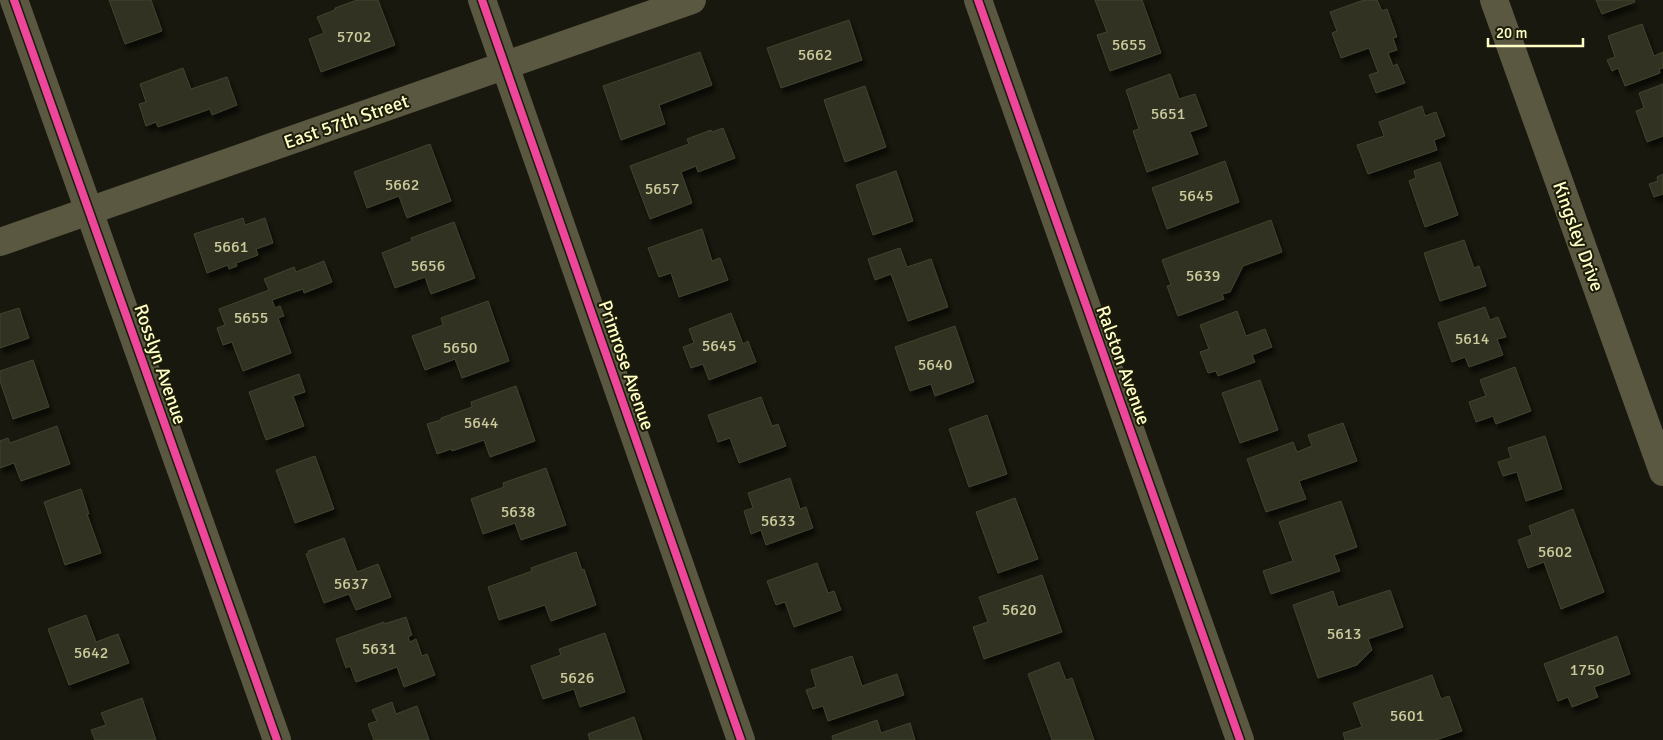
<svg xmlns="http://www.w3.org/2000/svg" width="1663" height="740" font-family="Signika,sans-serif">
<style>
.building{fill:#303122;stroke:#42442f;filter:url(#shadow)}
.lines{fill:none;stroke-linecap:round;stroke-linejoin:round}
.street{stroke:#5a5841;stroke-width:28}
.cycleway-casing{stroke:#1b1c0a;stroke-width:11}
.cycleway{stroke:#ed469a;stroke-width:8}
.labels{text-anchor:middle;stroke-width:4;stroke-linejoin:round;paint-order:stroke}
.number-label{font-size:16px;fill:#cbcb9c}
.street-label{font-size:19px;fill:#fffec5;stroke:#1b1c0a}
</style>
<defs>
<filter id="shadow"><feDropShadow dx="3" dy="5.5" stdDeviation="2.5" flood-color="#0009"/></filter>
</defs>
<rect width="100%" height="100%" fill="#18180e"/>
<g class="building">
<path d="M109 0H151L162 31 125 44Z"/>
<path d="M357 0H378L395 45 321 72 309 39 324 33 317 17 335 10V8Z"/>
<path d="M1095 0H1142L1161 53 1110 71 1097 35 1107 32Z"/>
<path d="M1364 0H1377L1382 11 1387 9 1397 37 1393 38 1397 50 1388 53 1393 66 1397 64 1405 83 1376 93 1369 75 1378 72 1369 48 1341 58 1332 33 1337 31 1330 12Z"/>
<path d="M1596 0H1634L1635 2 1602 14Z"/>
<path d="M849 20 862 60 781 88 767 48Z"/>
<path d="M1642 24 1654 56 1663 52V68L1659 69 1660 73 1625 86 1618 68 1612 71 1607 60 1615 57 1608 36Z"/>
<path d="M700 52 712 85 659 105 665 124 621 140 603 86Z"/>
<path d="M183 68 191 89 227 77 237 105 212 115 210 109 158 127 156 122 146 126 139 104 146 102 140 84Z"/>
<path d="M1170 74 1179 99 1195 94 1207 126 1190 132 1198 154 1147 172 1133 131 1139 129 1126 90Z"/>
<path d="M1663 84V136L1647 142 1636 111 1644 108 1639 93Z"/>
<path d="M865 86 886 147 845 162 824 100Z"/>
<path d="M1422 106 1425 116 1436 112 1445 136 1434 140 1437 150 1368 174 1357 145 1384 136 1379 122Z"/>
<path d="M723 128 735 158 698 172 696 166 681 172 692 203 650 219 630 166 689 144 687 139 711 130 712 132Z"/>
<path d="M430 144 451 201 407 218 399 196 367 208 354 172Z"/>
<path d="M1225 161 1239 202 1167 229 1152 188Z"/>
<path d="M1440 162 1458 215 1425 227 1409 181 1416 178 1414 171Z"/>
<path d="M896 171 913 221 873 235 856 185Z"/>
<path d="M1663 174V194L1654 197 1649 184 1658 181 1657 177Z"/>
<path d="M243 218 245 225 265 218 273 243 256 249 258 255 236 263 237 266 229 269 228 265 207 273 194 234Z"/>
<path d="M1271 220 1282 252 1243 266 1230 292 1222 294 1224 299 1178 316 1167 286 1171 285 1162 260Z"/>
<path d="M454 222 475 278 431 294 425 277 395 288 382 253 412 241 411 238Z"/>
<path d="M702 229 712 261 720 258 728 280 679 297 671 273 659 277 648 248Z"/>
<path d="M1464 240 1474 268 1479 266 1486 286 1440 301 1424 253Z"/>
<path d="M900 248 907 267 931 259 948 307 908 321 891 274 875 280 868 259Z"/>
<path d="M324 261 332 282 304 293 303 289 272 300 275 308 280 306 284 316 278 318 291 353 243 371 232 342 223 345 217 328 225 325 219 309 269 290 264 279 294 267 296 272Z"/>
<path d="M488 301 509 361 462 378 455 359 425 370 412 336 443 325 441 318Z"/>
<path d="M1485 307 1490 320 1498 317 1506 337 1497 339 1503 355 1469 367 1465 357 1452 362 1438 323Z"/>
<path d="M19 308 29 338 0 348V314Z"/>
<path d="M1237 311 1246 336 1265 329 1272 347 1252 355 1255 362 1218 376 1216 371 1208 373 1200 352 1209 349 1200 325Z"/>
<path d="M731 313 743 344 748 341 756 362 709 380 703 364 691 368 683 347 694 343 689 329Z"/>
<path d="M955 326 974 382 935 396 931 384 910 391 895 347Z"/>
<path d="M33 360 49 407 13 419 0 381V371Z"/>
<path d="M1515 367 1531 411 1496 424 1493 416 1476 422 1469 402 1486 396 1480 380Z"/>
<path d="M299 374 305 392 293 396 304 426 266 440 249 392Z"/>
<path d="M1260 380 1278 430 1240 443 1222 393Z"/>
<path d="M516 386 535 441 490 457 484 440 452 451 451 449 437 454 427 424 441 420V418L472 407 471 402Z"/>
<path d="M761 397 772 426 778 424 786 446 739 463 730 438 718 442 708 415Z"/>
<path d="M987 415 1007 474 969 487 949 429Z"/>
<path d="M1343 423 1357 461 1299 481 1306 499 1266 512 1247 459 1293 442 1297 452 1312 446 1308 435Z"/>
<path d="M57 426 70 464 21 481 14 463 0 468V441L8 438 10 443Z"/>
<path d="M1545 436 1562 489 1526 501 1517 472 1503 476 1498 462 1511 458 1508 448Z"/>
<path d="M315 456 334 509 295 523 276 470Z"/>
<path d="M546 468 566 525 521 540 515 523 483 534 471 499 504 487 503 483Z"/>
<path d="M790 478 800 509 806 507 813 528 766 545 761 530 751 534 744 511 753 508 748 493Z"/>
<path d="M81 489 89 514H87L101 553 65 565 44 502Z"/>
<path d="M1015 498 1038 559 998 573 976 512Z"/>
<path d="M1341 501 1357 547 1334 555 1340 571 1271 594 1263 571 1293 561 1279 522Z"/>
<path d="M1573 509 1604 592 1561 609 1544 562 1528 568 1518 540 1532 535 1529 526Z"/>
<path d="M344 538 357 572 378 564 391 597 356 610 349 594 324 603 306 554 309 553 308 551Z"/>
<path d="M576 552 582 570 584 569 596 605 551 621 545 605 499 620 488 587 532 571 531 568Z"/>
<path d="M817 563 828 593 834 591 841 610 794 627 785 602 776 605 767 581Z"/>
<path d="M1042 575 1062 632 984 659 973 627 988 622 979 597Z"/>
<path d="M1390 590 1403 627 1368 639 1372 650 1357 665 1318 678 1293 605 1333 591 1338 607Z"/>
<path d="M86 615 96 642 118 634 129 663 69 685 48 629Z"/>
<path d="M406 617 412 635 408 637 410 642 416 639 422 656 427 654 435 675 404 687 397 667 356 682 350 666 346 668 336 639 384 622V624Z"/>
<path d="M605 633 625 692 580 707 574 689 543 699 531 666 561 655 559 649Z"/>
<path d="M1617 636 1630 674 1594 687 1598 697 1572 707 1568 697 1558 701 1544 664Z"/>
<path d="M852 656 862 686 897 674 904 695 828 721 823 706 813 709 806 690 816 687 811 670Z"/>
<path d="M1059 662 1066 680 1072 678 1094 740H1052L1028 674Z"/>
<path d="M1432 675 1441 699 1449 696 1462 731 1436 740H1345L1343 733 1362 727 1353 703Z"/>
<path d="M142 698 156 740H95L91 730 106 725 101 713Z"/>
<path d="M392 702 396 714 417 706 429 740H374L368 724 377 721 372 710Z"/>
<path d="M634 717 642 740H590L588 734Z"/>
<path d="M877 720 881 733 910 723 915 740H833L832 736Z"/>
</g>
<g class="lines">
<g class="street">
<path d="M14 0 277 740"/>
<path d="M482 0 741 740"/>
<path d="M978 0 1240 740"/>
<path d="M1494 0 1663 472"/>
<path d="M0 242 692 0"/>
</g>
<defs>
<g id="cycleway">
<path d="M14 0 277 740"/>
<path d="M482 0 741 740"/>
<path d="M978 0 1240 740"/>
</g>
</defs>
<use href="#cycleway" class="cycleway-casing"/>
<use href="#cycleway" class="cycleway"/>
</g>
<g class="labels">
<g class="number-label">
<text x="354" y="42">5702</text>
<text x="1129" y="50">5655</text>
<text x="815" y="60">5662</text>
<text x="1168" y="119">5651</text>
<text x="402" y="190">5662</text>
<text x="662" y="194">5657</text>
<text x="1196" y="201">5645</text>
<text x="231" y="252">5661</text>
<text x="428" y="271">5656</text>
<text x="1203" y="281">5639</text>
<text x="251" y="323">5655</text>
<text x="1472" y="344">5614</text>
<text x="719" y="351">5645</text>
<text x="460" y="353">5650</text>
<text x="935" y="370">5640</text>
<text x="481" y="428">5644</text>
<text x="518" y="517">5638</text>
<text x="778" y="526">5633</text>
<text x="1555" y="557">5602</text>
<text x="351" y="589">5637</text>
<text x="1019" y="615">5620</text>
<text x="1344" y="639">5613</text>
<text x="379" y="654">5631</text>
<text x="91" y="658">5642</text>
<text x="1587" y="675">1750</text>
<text x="577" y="683">5626</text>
<text x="1407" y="721">5601</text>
</g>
<g class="street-label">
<text transform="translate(346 121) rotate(-19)" y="7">East 57th Street</text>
<text transform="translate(1579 236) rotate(70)" y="7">Kingsley Drive</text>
<text transform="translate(161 364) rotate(71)" y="7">Rosslyn Avenue</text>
<text transform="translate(627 365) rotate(71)" y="7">Primrose Avenue</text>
<text transform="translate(1124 365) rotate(70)" y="7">Ralston Avenue</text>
</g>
</g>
<path d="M1488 38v8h95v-8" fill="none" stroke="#fffec5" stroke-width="2.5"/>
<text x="1496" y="38" font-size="15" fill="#fffec5" stroke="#1b1c0a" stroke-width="4" paint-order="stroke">20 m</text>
</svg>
